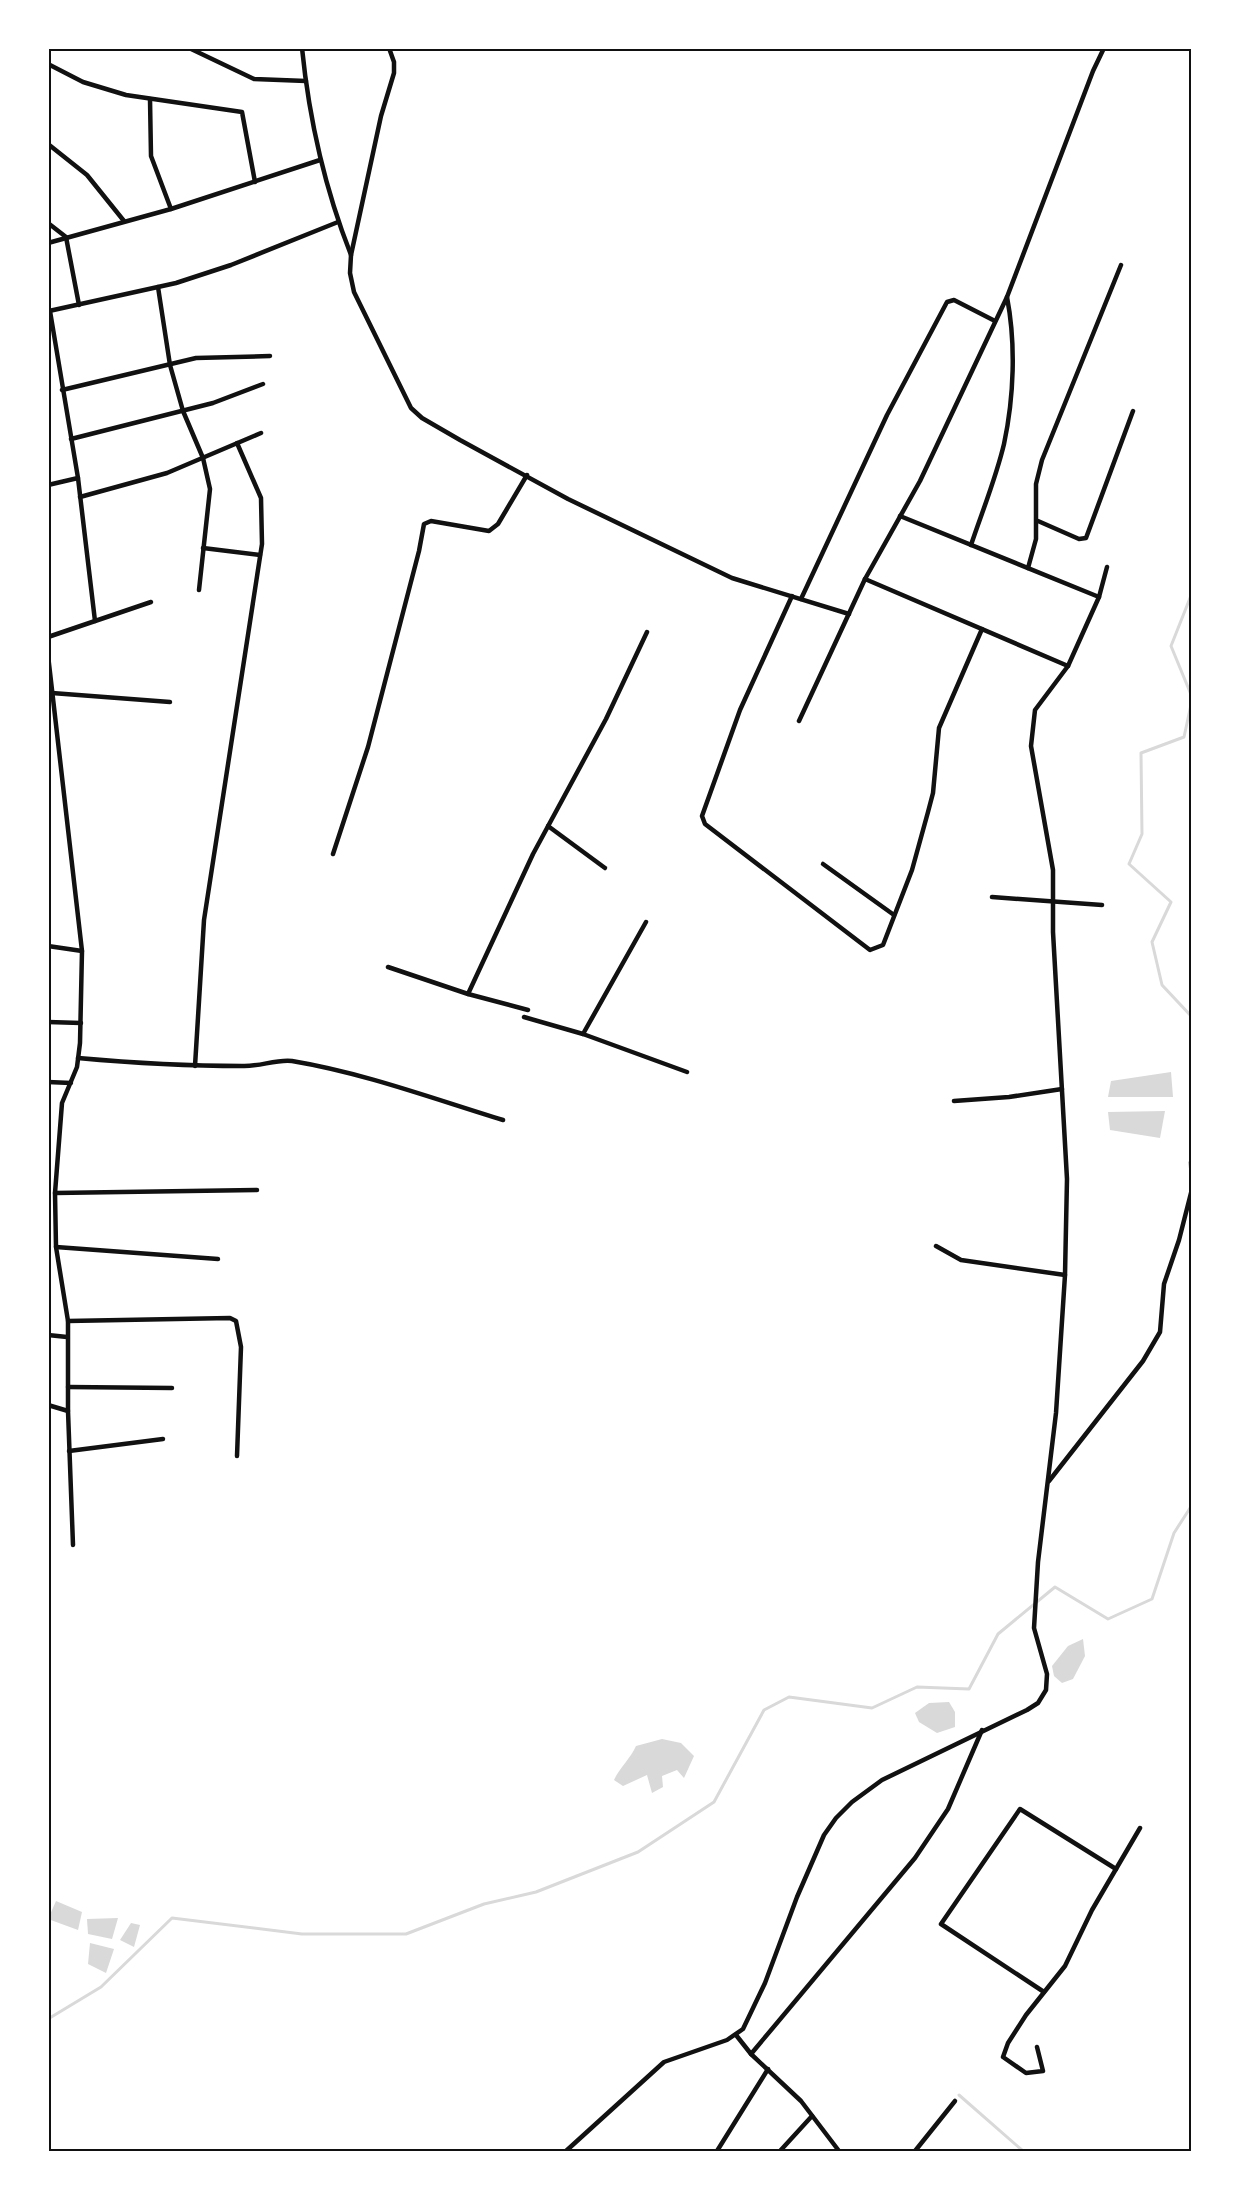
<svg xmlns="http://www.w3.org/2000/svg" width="1240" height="2199" font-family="'DM Sans',sans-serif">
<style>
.water{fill:#d9d9d9}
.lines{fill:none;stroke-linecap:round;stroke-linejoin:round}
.stream{stroke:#d9d9d9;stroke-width:3}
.minor{stroke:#111;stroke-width:4.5}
.neatline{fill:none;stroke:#111;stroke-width:2}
</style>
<rect width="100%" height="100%" fill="#fff"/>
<g class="water">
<path d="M1171 1072 1173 1097H1108L1111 1081Z"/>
<path d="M1165 1111 1160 1138 1110 1130 1108 1112Z"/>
<path d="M1083 1639 1085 1656 1073 1679 1062 1683 1054 1676 1052 1666 1068 1646Z"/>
<path d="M949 1702 955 1712V1727L937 1733 919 1722 915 1713 929 1703Z"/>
<path d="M662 1739 681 1743 694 1756 684 1778 677 1770 662 1776 663 1787 652 1793 647 1775 623 1786 614 1780C620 1767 631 1758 636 1746Z"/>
<path d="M56 1901 82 1912 78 1930 48 1919Z"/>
<path d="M118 1918 112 1939 88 1934 87 1919Z"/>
<path d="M131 1923 140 1925 134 1947 120 1940Z"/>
<path d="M90 1943 114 1949 106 1973 88 1964Z"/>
</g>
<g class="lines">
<g class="stream">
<path d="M1192 593 1171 646 1192 697"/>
<path d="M1192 700 1184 737 1141 753 1142 834 1129 864 1171 902 1152 942 1162 985 1192 1017"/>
<path d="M48 2019 101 1987 172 1918 302 1934H406L484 1904 536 1892 638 1852 714 1802 764 1710 789 1697 872 1708 917 1687 969 1689 998 1634 1055 1587 1108 1619 1152 1599 1174 1533 1192 1505"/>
<path d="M959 2095 1023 2151"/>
</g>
<g class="minor">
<path d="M189 48 254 79 306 81"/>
<path d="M302 48C309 118 325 189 351 255"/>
<path d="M389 48 394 62V73L381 116 351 255 350 273 354 292 411 408 422 418 460 440 568 499 732 578 849 614"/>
<path d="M48 64 83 82 126 95 242 112 255 182"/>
<path d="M150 99 151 156 171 209"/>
<path d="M48 144 87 175 124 221"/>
<path d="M48 223 66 237 79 305"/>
<path d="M48 243 171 209 320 160"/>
<path d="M158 287 170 365 183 411 203 458 210 489 199 590"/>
<path d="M49 311 176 283 231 265 338 222"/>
<path d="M50 311 78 478 95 621"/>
<path d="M62 390 196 358 270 356"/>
<path d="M71 439 213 403 263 384"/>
<path d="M48 485 78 478"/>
<path d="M80 497 167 473 261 433"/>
<path d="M900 516 1099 597"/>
<path d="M1038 521 1079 539 1086 538 1133 411"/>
<path d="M971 545C982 512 996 478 1004 444 1014 397 1016 344 1007 297"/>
<path d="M203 548 260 555"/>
<path d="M1028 568 1036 539V484L1042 460 1121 265"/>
<path d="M865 579 1068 666"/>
<path d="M792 596 740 710 702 816 705 824 870 950 883 945 912 870 928 812 933 793 939 728 982 629"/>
<path d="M801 599 887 415 947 302 954 300 995 321"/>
<path d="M48 637 151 602"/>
<path d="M48 655 82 951 80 1043 77 1067 62 1103 55 1193 56 1247 68 1321V1411L73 1545"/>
<path d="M52 693 170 702"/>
<path d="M799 721 865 579 920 481 1007 297 1093 71 1104 48"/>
<path d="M548 826 605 868"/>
<path d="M333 854 368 747 419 551 424 524 431 521 489 531 498 524 527 475"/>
<path d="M823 864 894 915"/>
<path d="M992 897 1102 905"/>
<path d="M48 946 82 951"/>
<path d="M388 967 468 994 528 1010"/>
<path d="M468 994 533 854 606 719 647 632"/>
<path d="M524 1017 583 1034 687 1072"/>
<path d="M48 1022 81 1023"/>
<path d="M583 1034 646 922"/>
<path d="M78 1058C133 1063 187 1066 242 1066 259 1067 276 1059 292 1061 364 1073 434 1099 503 1120"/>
<path d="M195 1066 204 920 262 544 261 498 237 443"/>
<path d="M48 1082 71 1083"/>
<path d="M954 1101 1009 1097 1062 1089"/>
<path d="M55 1193 257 1190"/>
<path d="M936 1246 961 1260 1065 1275"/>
<path d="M56 1247 218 1259"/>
<path d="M68 1321 230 1318 236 1321 241 1347 237 1456"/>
<path d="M48 1335 67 1337"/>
<path d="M68 1387 172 1388"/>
<path d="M48 1405 68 1411"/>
<path d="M69 1451 163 1439"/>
<path d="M1049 1481 1143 1361 1160 1332 1164 1284 1179 1240 1192 1189 1191 1162"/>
<path d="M1044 1992 941 1924 1020 1809 1116 1869"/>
<path d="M736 2035 751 2054 801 2101 839 2151"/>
<path d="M1037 2047 1043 2071 1026 2073 1003 2057 1008 2043 1026 2015 1065 1966 1092 1910 1140 1828"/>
<path d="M751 2054 915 1858 948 1809 982 1730"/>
<path d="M566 2151 664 2062 727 2040 743 2029 765 1983 797 1897 824 1835 836 1818 852 1802 882 1780 1027 1710 1038 1703 1046 1690 1047 1674 1034 1628 1038 1562 1056 1413 1065 1275 1067 1179 1053 932V870L1031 746 1035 710 1068 666 1099 597 1107 567"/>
<path d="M717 2151 768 2069"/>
<path d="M780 2151 812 2116"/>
<path d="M915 2151 955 2101"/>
</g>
</g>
<rect width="1240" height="2199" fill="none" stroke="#ffffff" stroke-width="99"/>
<rect x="50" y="50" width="1140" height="2100" class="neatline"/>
</svg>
